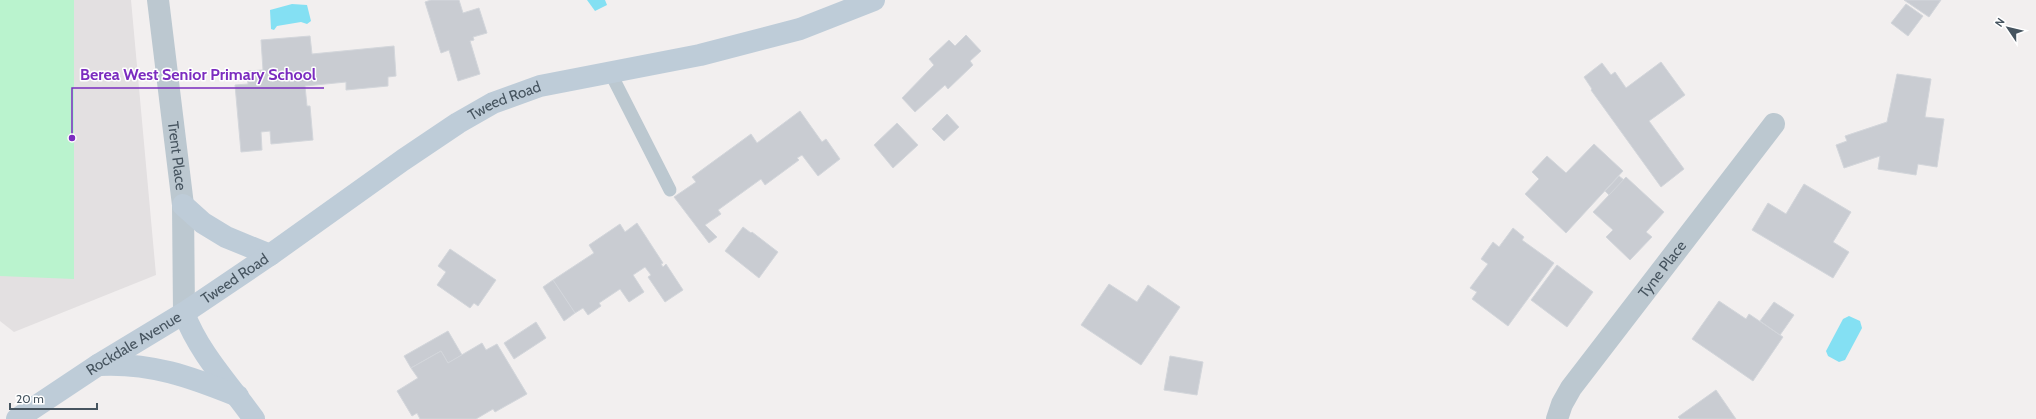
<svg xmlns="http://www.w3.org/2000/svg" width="2036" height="419" font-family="Cabin,sans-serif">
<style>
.education{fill:#e3e0e1}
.green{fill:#baf3ce}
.water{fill:#84e0f3}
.building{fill:#c9ccd2;stroke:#d3d6db}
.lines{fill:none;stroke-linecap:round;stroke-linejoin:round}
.lane{stroke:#bcc8d0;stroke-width:13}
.street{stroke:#bcc8d0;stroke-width:22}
.secondary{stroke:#beccd8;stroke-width:22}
.labels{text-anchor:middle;stroke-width:3;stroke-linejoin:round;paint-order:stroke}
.street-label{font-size:15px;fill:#46545f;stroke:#fff}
.leader{fill:none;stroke:#7b2cbf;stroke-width:1.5}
.callout-dot{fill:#7b2cbf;stroke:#fff;stroke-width:1.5}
.callout-label{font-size:16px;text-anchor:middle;font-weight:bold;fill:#7b2cbf;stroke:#fff;stroke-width:3;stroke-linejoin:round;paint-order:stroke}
</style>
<rect width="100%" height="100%" fill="#f2efef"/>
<path class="education" d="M0 0H131L156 275 14 332 0 321Z"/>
<path class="green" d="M0 0H74V279L0 276Z"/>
<g class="water">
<path d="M587 0H605L607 5 595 11Z"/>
<path d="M292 4 307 5 311 21 307 24 301 22 277 26 274 30 271 29 270 10Z"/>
<path d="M1849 316 1860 321 1862 328 1845 360 1839 362 1828 356 1826 351 1843 319Z"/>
</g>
<g class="building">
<path d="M431 0H459L463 13 479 8 487 33 473 37 474 40 470 41 480 74 458 81 449 50 441 53 425 2Z"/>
<path d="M1904 0H1941L1929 17Z"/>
<path d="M1906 4 1923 16 1908 36 1891 23Z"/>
<path d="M966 35 981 51 970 61 973 65 948 89 945 85 915 112 902 98 934 65 929 59 949 40 955 46Z"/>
<path d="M310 36 312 54 394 46 396 76 388 77V86L346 90V82L305 86 307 106H310L313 140 271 144 270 131 261 132 262 150 241 152 235 85 248 84 247 71 263 70 261 40Z"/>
<path d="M1661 62 1685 95 1649 121 1684 169 1661 187 1591 90 1592 89 1584 77 1602 63 1611 75 1615 72 1626 88Z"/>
<path d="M1897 74 1931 79 1925 117 1944 119 1937 167 1918 164 1916 175 1878 169 1880 156 1844 168 1836 145 1847 141 1845 136 1887 122Z"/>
<path d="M800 111 822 142 826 139 840 159 818 176 802 155 797 158 799 160 765 185 761 179 718 210 721 214 705 225 717 237 709 243 674 197 696 182 692 177 751 134 757 143Z"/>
<path d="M947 114 959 127 944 141 932 129Z"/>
<path d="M897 123 918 145 893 168 874 145Z"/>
<path d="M1594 144 1623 171 1566 233 1525 194 1539 179 1532 172 1547 156 1566 173Z"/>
<path d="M1619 176 1624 180 1609 195 1605 191Z"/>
<path d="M1626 177 1664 212 1646 232 1652 237 1630 260 1606 237 1613 230 1593 212Z"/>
<path d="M1804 184 1851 212 1833 242 1849 252 1833 278 1752 230 1768 203 1786 214Z"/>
<path d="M637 223 663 263 661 264 663 267 666 264 683 290 665 302 648 277 651 275 645 267 633 275 644 292 629 302 620 289 599 303 601 306 588 315 583 308 575 313 553 280 594 253 589 245 620 224 625 232Z"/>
<path d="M743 227 751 233 752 232 778 252 759 278 725 251Z"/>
<path d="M1513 228 1524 237 1522 240 1554 263 1508 326 1472 299 1477 292 1470 288 1488 264 1481 259 1493 242 1499 247Z"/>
<path d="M450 249 496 280 478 306 474 303 470 308 437 285 446 272 438 266Z"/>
<path d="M1557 265 1593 292 1567 327 1531 300Z"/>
<path d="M553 280 575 313 564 321 543 287Z"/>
<path d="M1109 284 1137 302 1148 285 1180 307 1141 365 1081 325Z"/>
<path d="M1719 301 1746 319 1749 314 1783 337 1753 381 1692 339Z"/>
<path d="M1774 302 1794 315 1780 335 1760 321Z"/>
<path d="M536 322 546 338 514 359 504 343Z"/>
<path d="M448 331 462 355 448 363 441 351 411 368 404 356Z"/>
<path d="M482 343 486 350 497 344 527 394 495 412 493 409 476 419H420L417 413 412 416 397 391 418 378 411 368 441 351 448 363Z"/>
<path d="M1170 356 1203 362 1197 395 1164 390Z"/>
<path d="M1716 390 1736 419H1680L1678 417Z"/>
</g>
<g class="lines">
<path class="lane" d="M610 72 670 190"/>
<g class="street">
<path id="s1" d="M158 0 183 205 184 313"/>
<path id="s2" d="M1557 419 1562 404 1571 388 1774 124"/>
</g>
<g class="secondary">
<path d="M183 205 203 223 226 237 270 255"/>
<path d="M184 313C199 353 229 384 254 419"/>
<path d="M98 365C150 362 191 377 238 396"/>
<path id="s3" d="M17 419 98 365 184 313 270 255 403 160 458 123 493 103 540 86 700 55 800 29 874 0"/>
</g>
</g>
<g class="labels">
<g class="street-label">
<text dy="5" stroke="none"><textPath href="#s3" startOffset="583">Tweed Road</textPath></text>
<text dy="5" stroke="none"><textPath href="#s1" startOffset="157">Trent Place</textPath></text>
<text dy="5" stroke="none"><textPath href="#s2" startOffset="184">Tyne Place</textPath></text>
<text dy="5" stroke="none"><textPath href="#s3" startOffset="259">Tweed Road</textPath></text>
<text dy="5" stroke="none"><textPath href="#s3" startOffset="139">Rockdale Avenue</textPath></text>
</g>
</g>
<path class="leader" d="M72 138L72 88H324"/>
<circle class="callout-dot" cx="72" cy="138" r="4"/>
<g class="callout-label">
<text x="198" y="80">Berea West Senior Primary School</text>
</g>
<g transform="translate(2008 28) rotate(305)" stroke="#ffffff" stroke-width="3" paint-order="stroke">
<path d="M0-3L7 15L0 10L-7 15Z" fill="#46545f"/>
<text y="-6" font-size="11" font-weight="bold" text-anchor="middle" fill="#46545f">N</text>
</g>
<path d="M10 403v6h87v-6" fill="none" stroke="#46545f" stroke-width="2"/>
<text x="16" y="403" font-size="12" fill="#46545f" stroke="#ffffff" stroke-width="3" paint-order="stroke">20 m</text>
</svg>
